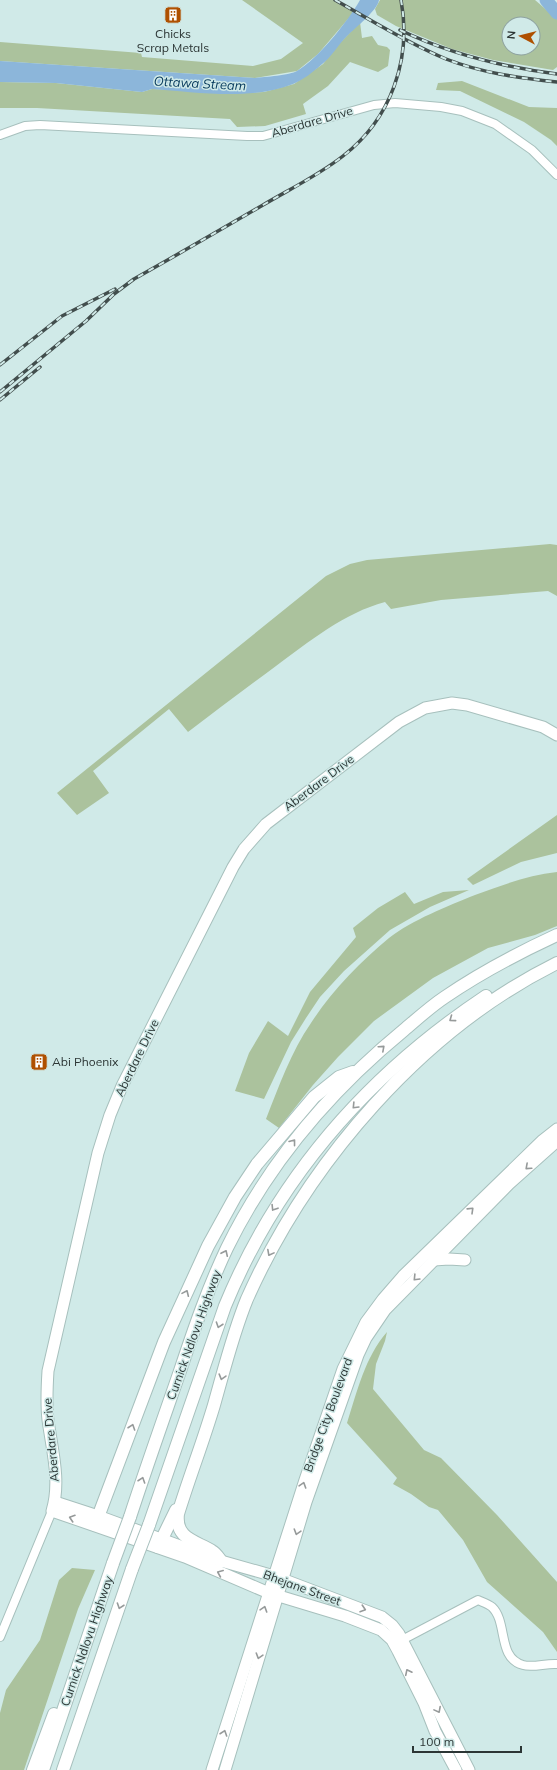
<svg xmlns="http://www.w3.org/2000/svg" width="557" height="1770" font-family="Mulish,sans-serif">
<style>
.green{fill:#abc29d;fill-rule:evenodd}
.water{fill:#8cb6da}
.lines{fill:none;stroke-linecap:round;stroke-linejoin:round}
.river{stroke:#8cb6da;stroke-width:13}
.street-casing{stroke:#a7c0bd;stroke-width:10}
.secondary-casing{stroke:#a7c0bd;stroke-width:13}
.primary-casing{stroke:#a7c0bd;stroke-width:14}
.street{stroke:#fff;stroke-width:8}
.secondary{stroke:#fff;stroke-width:11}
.primary{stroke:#fff;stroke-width:12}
.rail-casing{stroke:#424e4d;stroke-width:3.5}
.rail{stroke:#d0eae8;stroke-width:2;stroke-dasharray:6;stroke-linecap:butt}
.primary-bridge-casing{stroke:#a7c0bd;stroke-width:14;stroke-linecap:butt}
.primary-bridge{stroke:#fff;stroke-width:12}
.oneway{stroke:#969a9a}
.labels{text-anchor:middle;stroke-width:3;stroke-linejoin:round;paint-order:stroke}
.poi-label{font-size:12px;fill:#2c3635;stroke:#d0eae8}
.street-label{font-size:12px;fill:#2c3635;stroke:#d0eae8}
.water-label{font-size:13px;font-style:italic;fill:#073a5d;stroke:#d0eae8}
</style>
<rect width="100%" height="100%" fill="#d0eae8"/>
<g class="green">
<path d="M242 0H333L354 12 318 54 297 71 255 78 0 61V42L141 53 142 57 253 66 281 59 303 43Z"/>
<path d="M380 0H535L557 19V67L553 70 493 60 452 49 396 26 377 15 375 9ZM509 24H533V48H509Z"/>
<path d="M360 22 362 38 372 36 378 45 387 47 390 50 388 66 378 72 350 62 328 86 303 104 306 114 265 126 237 127 230 119 37 108H0V82L56 83 142 92 152 89 247 93 264 92 294 84 323 64 338 45Z"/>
<path d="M462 81 529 107 557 108V146L551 140 524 122 460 91 436 90 438 83Z"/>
<path d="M550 544 557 545V596L548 591 441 600 391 609 385 602C344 613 310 641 276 666 246 688 217 710 188 732L169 709 93 771 109 793 77 815 57 793 326 576 350 564 367 560Z"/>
<path d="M557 815V853L521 862 473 885 467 879Z"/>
<path d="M557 872V926L535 935 488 948 433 978 374 1021 338 1057 313 1085 279 1128 266 1119C279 1086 291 1052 311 1023 331 992 360 962 389 938 412 920 448 906 475 895 502 885 529 875 557 872Z"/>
<path d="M469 890 430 907 390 930 344 971 320 997 306 1018 291 1042 264 1099 235 1091 249 1053 268 1021 288 1036 310 992 356 937 353 928 378 908 405 892 414 904 443 892Z"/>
<path d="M387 1332 385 1341 376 1364 373 1389 424 1450 441 1458 497 1515 557 1582V1652L543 1632 487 1582 463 1540 438 1510 429 1507 411 1494 393 1484 397 1478 347 1423C357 1392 365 1357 387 1332Z"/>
<path d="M72 1568 95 1570 78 1609 24 1770H0V1713L6 1690 40 1640 59 1580Z"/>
</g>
<path class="water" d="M360 0H379C377 11 355 28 347 36 338 45 331 58 321 65 313 72 303 80 293 84 251 101 196 92 152 89L142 92 56 83 0 82V61L255 78C265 77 290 75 297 71 317 60 349 20 360 0Z"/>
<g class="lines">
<path class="river" d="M546 0 557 13"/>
<defs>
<g id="street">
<path d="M0 135 25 126 40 125 247 136H263L374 105 395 103 441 107 462 111 495 124 532 150 557 175"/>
<path d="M0 1637 52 1511"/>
<path d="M402 1640 478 1600C482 1602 488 1604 492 1607 508 1622 497 1658 523 1665 533 1668 546 1663 557 1664"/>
</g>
<g id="secondary">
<path d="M434 1260 449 1259 465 1260"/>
<path d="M55 1502 98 1516 221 1561 274 1576 382 1617 392 1625 399 1634 469 1770"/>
<path d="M212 1770 305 1480 343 1369 366 1322 383 1299 403 1276 543 1140 557 1129"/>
<path d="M225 1770 306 1502 358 1355 366 1338 385 1310 509 1184 557 1141"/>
<path d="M456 1770 435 1731 424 1703 398 1651 392 1640 381 1630 345 1616 269 1593 185 1557 52 1511C61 1481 52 1450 48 1420 46 1403 47 1387 48 1371L98 1153 110 1115 122 1086 233 867 244 849 266 824 399 722 425 708 452 703 467 705 543 727 557 735"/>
</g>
<g id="primary">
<path d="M130 1517C146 1468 163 1420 180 1371 194 1329 208 1288 227 1248 269 1162 331 1090 404 1030 417 1019 430 1007 445 997 480 973 518 953 557 935"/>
<path d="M95 1525 164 1342 208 1246 235 1197 257 1164 314 1097 339 1077 353 1072"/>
<path d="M149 1525 225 1306C279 1175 369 1074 486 996"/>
<path d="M158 1547 176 1510"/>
<path d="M221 1561C218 1557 216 1553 212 1551 196 1541 175 1539 178 1514 189 1478 203 1442 214 1405 224 1370 233 1333 247 1299 308 1162 422 1030 557 963"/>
<path d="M33 1770 54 1714"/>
<path d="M43 1770 113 1563"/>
<path d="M63 1770 132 1569"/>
</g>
</defs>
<use href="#street" class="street-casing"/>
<use href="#secondary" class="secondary-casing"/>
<use href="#primary" class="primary-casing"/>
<use href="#street" class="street"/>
<use href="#secondary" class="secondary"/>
<use href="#primary" class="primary"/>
<defs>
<g id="rail">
<path d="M335 0C371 20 407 43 446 59 482 73 519 78 557 82"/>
<path d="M400 30C450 54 502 67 557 74"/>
<path d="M0 365 62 316 115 289"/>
<path d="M0 392 86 321 114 294 134 279C177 255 220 230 263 205 290 189 319 175 343 156 391 119 412 59 401 0"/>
<path d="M0 400 40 367"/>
</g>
</defs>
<use href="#rail" class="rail-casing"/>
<use href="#rail" class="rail"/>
<defs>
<g id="primary-bridge">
<path d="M113 1563 130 1517"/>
<path d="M132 1569 149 1525"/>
</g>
</defs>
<use href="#primary-bridge" class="primary-bridge-casing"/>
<use href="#primary-bridge" class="primary-bridge"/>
</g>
<defs><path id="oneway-chevron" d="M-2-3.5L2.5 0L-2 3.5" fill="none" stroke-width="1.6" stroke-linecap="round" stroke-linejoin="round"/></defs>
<g class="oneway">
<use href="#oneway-chevron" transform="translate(452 1019) rotate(144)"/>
<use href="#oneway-chevron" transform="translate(382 1048) rotate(-42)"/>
<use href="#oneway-chevron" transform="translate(355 1106) rotate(134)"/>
<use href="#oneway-chevron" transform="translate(293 1142) rotate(-52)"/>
<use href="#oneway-chevron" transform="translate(528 1167) rotate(138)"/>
<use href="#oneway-chevron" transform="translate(274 1208) rotate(122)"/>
<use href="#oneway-chevron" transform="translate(471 1210) rotate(-44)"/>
<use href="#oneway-chevron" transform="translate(225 1253) rotate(-65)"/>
<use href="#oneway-chevron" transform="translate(270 1253) rotate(118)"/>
<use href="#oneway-chevron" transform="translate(416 1278) rotate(134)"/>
<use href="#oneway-chevron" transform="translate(186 1293) rotate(-66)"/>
<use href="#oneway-chevron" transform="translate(219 1325) rotate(109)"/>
<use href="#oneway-chevron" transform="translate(222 1377) rotate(106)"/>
<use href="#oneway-chevron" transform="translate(132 1427) rotate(-71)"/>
<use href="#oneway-chevron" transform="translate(142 1480) rotate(-71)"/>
<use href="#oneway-chevron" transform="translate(303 1485) rotate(-72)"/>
<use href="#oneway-chevron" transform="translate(72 1518) rotate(-162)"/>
<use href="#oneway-chevron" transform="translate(297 1532) rotate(107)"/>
<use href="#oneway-chevron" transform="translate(220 1573) rotate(-157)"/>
<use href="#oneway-chevron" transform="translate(120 1606) rotate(109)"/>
<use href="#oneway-chevron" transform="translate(264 1609) rotate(-72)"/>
<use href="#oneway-chevron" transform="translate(363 1609) rotate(18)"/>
<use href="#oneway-chevron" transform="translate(259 1656) rotate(107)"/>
<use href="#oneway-chevron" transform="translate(408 1672) rotate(-116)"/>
<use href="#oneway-chevron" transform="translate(438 1710) rotate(62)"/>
<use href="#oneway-chevron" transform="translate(224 1733) rotate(-71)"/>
</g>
<defs>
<symbol id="building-square" viewBox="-11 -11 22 22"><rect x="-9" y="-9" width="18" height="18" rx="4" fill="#af5000" stroke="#d0eae8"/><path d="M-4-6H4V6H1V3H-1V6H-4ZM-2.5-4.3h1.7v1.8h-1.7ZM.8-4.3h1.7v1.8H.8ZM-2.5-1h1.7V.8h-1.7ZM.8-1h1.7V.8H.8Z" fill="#fff"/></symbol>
</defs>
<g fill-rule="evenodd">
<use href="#building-square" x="163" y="5" width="20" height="20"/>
<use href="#building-square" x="29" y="1052" width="20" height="20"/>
</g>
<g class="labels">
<g class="poi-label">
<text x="173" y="38">Chicks<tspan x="173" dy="14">Scrap Metals</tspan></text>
<text x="52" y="1066" text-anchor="start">Abi Phoenix</text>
</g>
<g class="street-label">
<text transform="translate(312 122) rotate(-16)" y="4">Aberdare Drive</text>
<text transform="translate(319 783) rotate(-37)" y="4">Aberdare Drive</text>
<text transform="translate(137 1058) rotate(-64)" y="4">Aberdare Drive</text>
<text transform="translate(194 1335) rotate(-70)" y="4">Curnick Ndlovu Highway</text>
<text transform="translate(328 1415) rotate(-70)" y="4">Bridge City Boulevard</text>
<text transform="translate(51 1440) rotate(-95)" y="4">Aberdare Drive</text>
<text transform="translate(302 1588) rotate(20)" y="4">Bhejane Street</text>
<text transform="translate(87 1641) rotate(-71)" y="4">Curnick Ndlovu Highway</text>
</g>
<g class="water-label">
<text transform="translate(200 83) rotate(3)" y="5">Ottawa Stream</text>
</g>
</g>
<g transform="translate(521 36) rotate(277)"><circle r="19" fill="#d0eae8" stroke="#8ea2a0"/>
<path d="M0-3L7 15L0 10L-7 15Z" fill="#af5000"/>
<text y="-6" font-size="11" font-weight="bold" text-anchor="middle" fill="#2c3635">N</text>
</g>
<path d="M413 1746v6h108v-6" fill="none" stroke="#2c3635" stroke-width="2"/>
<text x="419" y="1746" font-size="12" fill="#2c3635" stroke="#d0eae8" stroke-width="3" paint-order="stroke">100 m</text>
</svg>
